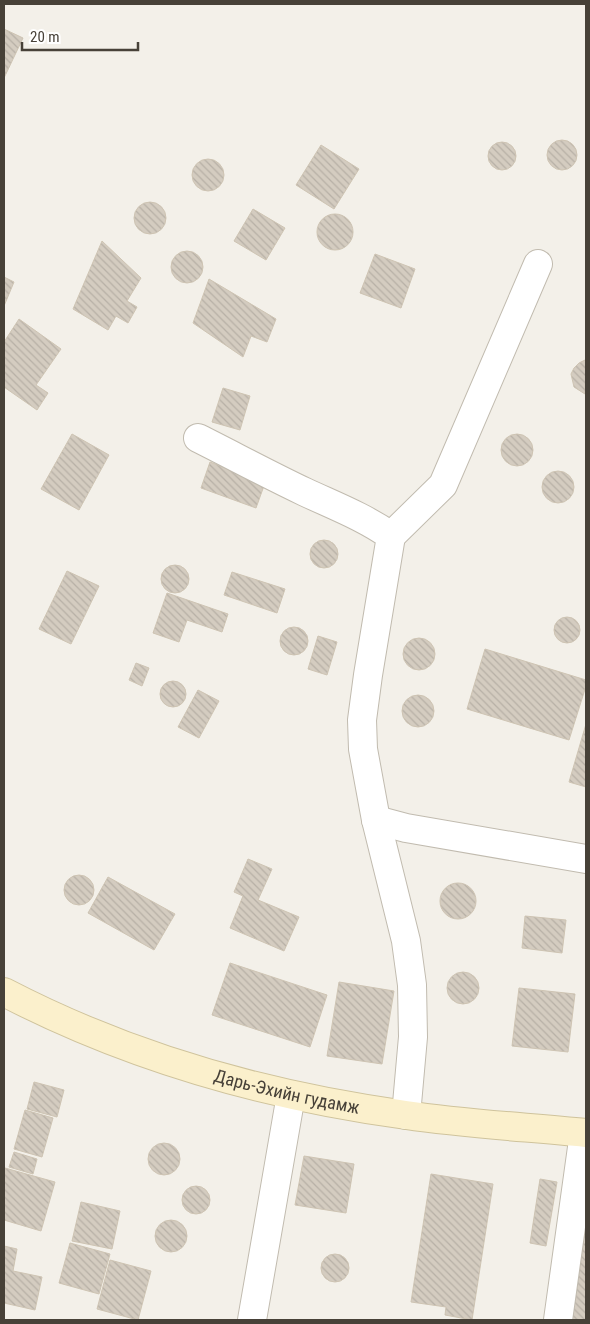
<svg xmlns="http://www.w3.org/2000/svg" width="590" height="1324" font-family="'Roboto Condensed',sans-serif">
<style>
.building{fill:url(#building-back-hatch);stroke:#cec4b3}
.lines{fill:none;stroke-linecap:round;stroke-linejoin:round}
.minor-casing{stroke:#c1bbaf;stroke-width:30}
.secondary-casing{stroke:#cfc39c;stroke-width:30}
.minor{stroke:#fff;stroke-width:28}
.secondary{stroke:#fbf0cc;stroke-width:28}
.labels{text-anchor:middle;stroke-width:5;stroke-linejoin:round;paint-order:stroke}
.street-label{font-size:18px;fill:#474138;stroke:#fff}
</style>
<defs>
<pattern id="building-back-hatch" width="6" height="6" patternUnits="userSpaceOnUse" patternTransform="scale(1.25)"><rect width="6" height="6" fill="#d4ccc0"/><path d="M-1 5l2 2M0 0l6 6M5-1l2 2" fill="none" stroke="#b7b0a6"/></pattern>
</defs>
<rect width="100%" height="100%" fill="#f3f0e9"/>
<g class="building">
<path d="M4 29 23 38 4 78Z"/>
<circle cx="562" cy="155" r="15"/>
<circle cx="502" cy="156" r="14"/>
<path d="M321 145 359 169 334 209 296 185Z"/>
<circle cx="208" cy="175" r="16"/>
<circle cx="150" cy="218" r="16"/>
<path d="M253 209 285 228 266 260 234 241Z"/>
<circle cx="335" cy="232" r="18"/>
<path d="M102 241 141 278 127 301 137 307 128 323 116 316 108 330 73 309Z"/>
<circle cx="187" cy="267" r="16"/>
<path d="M375 254 415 269 401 308 360 293Z"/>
<path d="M4 277 14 282 4 306Z"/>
<path d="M209 279 276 319 267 342 251 336 243 357 193 323Z"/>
<path d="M19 319 61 349 36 385 48 393 37 410 4 387V342Z"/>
<path d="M585 360H586L585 394 574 387 571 374 574 368 579 363Z"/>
<path d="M223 388 250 396 240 430 212 422Z"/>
<circle cx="517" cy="450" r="16"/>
<path d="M72 434 109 455 79 510 41 489Z"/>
<path d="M210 462 265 483 256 508 201 488Z"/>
<circle cx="558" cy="487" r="16"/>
<circle cx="324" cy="554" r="14"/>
<circle cx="175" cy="579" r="14"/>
<path d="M67 571 99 586 71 644 39 629Z"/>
<path d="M232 572 285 589 277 613 224 595Z"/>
<path d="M167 593 228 614 222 632 187 620 179 642 153 633Z"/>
<circle cx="567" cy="630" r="13"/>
<circle cx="294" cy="641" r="14"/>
<path d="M318 636 337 642 327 675 308 669Z"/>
<circle cx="419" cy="654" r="16"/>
<path d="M485 649 586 680V686L569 740 467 709Z"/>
<path d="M136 663 149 668 142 686 129 680Z"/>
<circle cx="173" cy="694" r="13"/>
<path d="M198 690 219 701 199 738 178 727Z"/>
<circle cx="418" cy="711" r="16"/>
<path d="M586 724V787L569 782Z"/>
<path d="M248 859 272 869 258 900 299 917 284 951 230 928 243 896 234 892Z"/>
<circle cx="79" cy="890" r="15"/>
<path d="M108 877 175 914 154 950 88 913Z"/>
<circle cx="458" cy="901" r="18"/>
<path d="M525 916 566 920 562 953 522 948Z"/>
<path d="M230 963 327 995 310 1047 212 1015Z"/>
<circle cx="463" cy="988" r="16"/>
<path d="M339 982 394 991 382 1064 327 1056Z"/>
<path d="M519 988 575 994 568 1052 512 1046Z"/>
<path d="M34 1082 64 1090 57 1117 27 1109Z"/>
<path d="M25 1110 53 1118 42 1157 14 1149Z"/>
<circle cx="164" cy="1159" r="16"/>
<path d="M14 1152 37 1159 33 1174 9 1167Z"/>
<path d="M304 1156 354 1164 346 1213 295 1205Z"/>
<path d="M5 1168 55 1182 41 1231 4 1220V1174Z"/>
<path d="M431 1174 493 1184 472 1320 445 1315 446 1307 411 1302Z"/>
<path d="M540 1179 557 1182 546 1246 530 1243Z"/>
<circle cx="196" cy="1200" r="14"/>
<path d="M81 1202 120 1211 112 1249 72 1241Z"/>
<path d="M584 1218H586V1320H570Z"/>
<circle cx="171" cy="1236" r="16"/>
<path d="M70 1243 110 1254 99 1294 59 1283Z"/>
<path d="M4 1246 17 1249 13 1271 42 1277 35 1310 4 1303Z"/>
<circle cx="335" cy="1268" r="14"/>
<path d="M110 1260 151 1271 138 1320 97 1309Z"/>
</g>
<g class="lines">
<defs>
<g id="minor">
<path d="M198 438C234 456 269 475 305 492 335 506 364 517 391 536L368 675 362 720 363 749 376 820 406 941 412 985 413 1037 406 1115"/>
<path d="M391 536 443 485 538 264"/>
<path d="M376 820 406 828 586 859"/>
<path d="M252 1320 291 1095"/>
<path d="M558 1320 584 1133"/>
</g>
<g id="secondary">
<path id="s1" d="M4 992C129 1057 267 1096 406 1115 466 1124 526 1127 586 1133"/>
</g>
</defs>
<use href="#minor" class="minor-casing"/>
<use href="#secondary" class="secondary-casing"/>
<use href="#minor" class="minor"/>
<use href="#secondary" class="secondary"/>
</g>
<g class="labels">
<g class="street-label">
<text dy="6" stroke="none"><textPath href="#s1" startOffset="301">Дарь-Эхийн гудамж</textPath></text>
</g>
</g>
<rect width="590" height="1324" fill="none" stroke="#474138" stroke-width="10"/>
<path d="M22 42v8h116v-8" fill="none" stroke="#474138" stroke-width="2.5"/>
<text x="30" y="42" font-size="15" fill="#474138" stroke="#ffffff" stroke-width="4" paint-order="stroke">20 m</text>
</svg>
